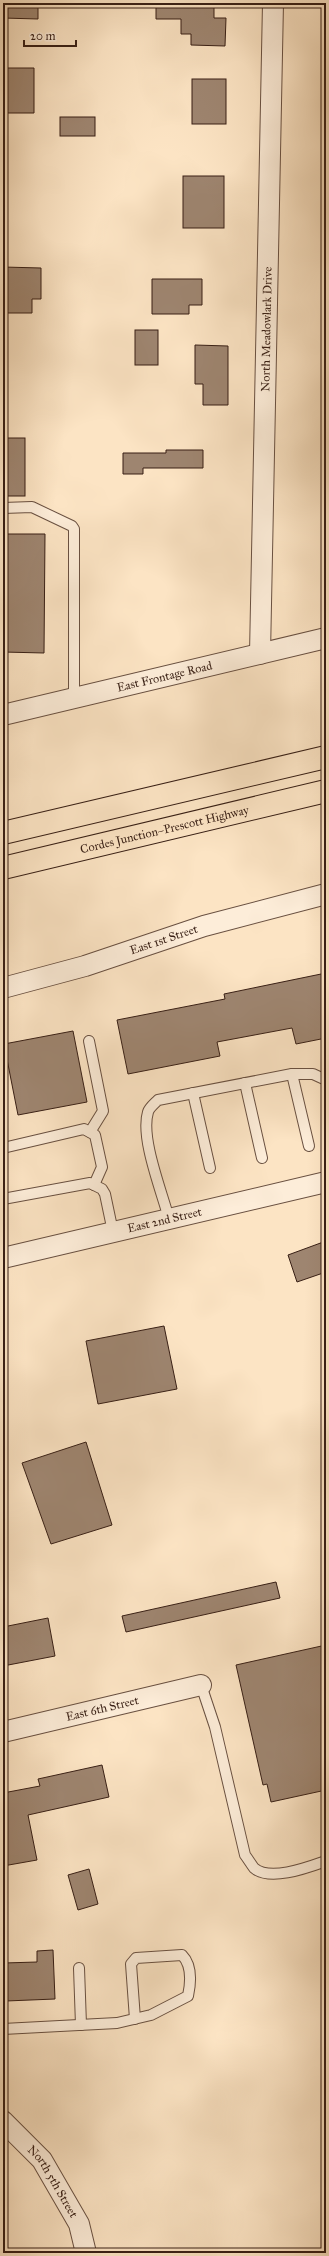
<svg xmlns="http://www.w3.org/2000/svg" width="329" height="2256" font-family="'IM FELL Great Primer',serif">
<style>
.building{fill:#9e8570;stroke:#381f15}
.lines{fill:none;stroke-linecap:round;stroke-linejoin:round}
.service-casing{stroke:#695041;stroke-width:12}
.minor-casing{stroke:#695041;stroke-width:22}
.primary-casing{stroke:#381f15;stroke-width:24}
.service{stroke:#fdedd9;stroke-width:10}
.minor{stroke:#fdedd9;stroke-width:20}
.primary{stroke:#fce4c4;stroke-width:22}
.labels{text-anchor:middle;stroke-width:3;stroke-linejoin:round;paint-order:stroke}
.street-label{font-size:12px;fill:#381f15;stroke:#fdedd9}
</style>
<rect width="100%" height="100%" fill="#fce4c4"/>
<filter id="stains"><feTurbulence type="fractalNoise" baseFrequency=".005" numOctaves="4"/><feColorMatrix values="0 0 0 0 .2 0 0 0 0 .09 0 0 0 0 .02 0 0 0 .5 -.17"/></filter>
<radialGradient id="worn" r=".72"><stop offset=".6" stop-color="#630" stop-opacity="0"/><stop offset="1" stop-color="#630" stop-opacity=".3"/></radialGradient>
<g class="building">
<path d="M3 3H38V19L3 18Z"/>
<path d="M156 3H214V18H226L225 46 191 45V34H181V19H156Z"/>
<path d="M7 68H34V113H3V93H7Z"/>
<rect x="192" y="79" width="34" height="45"/>
<rect x="60" y="117" width="35" height="19"/>
<rect x="183" y="176" width="41" height="52"/>
<path d="M3 267 41 268V299H32V313H6L7 295H3Z"/>
<path d="M152 279H202V305H189V314H152Z"/>
<rect x="135" y="330" width="23" height="35"/>
<path d="M195 345 228 346V405H203V384H195Z"/>
<rect x="3" y="438" width="22" height="58"/>
<path d="M166 450H203V468H143V474H123V453H166Z"/>
<path d="M3 534H45L44 653 3 652Z"/>
<path d="M326 973V1038L296 1044 292 1028 217 1042 220 1056 128 1074 117 1020 225 999 224 994Z"/>
<path d="M73 1031 87 1102 18 1115 4 1044Z"/>
<path d="M326 1241V1272L297 1282 288 1255Z"/>
<path d="M164 1326 177 1389 98 1404 86 1341Z"/>
<path d="M86 1442 112 1525 51 1544 22 1463Z"/>
<path d="M276 1582 280 1598 126 1632 122 1616Z"/>
<path d="M48 1618 55 1656 3 1666V1627Z"/>
<path d="M326 1645V1790L271 1802 267 1784 263 1785 236 1665Z"/>
<path d="M102 1765 109 1797 28 1815 37 1860 3 1866V1793L40 1786 38 1779Z"/>
<path d="M89 1869 98 1904 78 1910 68 1875Z"/>
<path d="M53 1950 55 1999 6 2001 4 1963 37 1962V1951Z"/>
</g>
<g class="lines">
<defs>
<g id="service">
<path d="M3 508 32 507 72 526 74 529V698"/>
<path d="M89 1041 103 1111 90 1132"/>
<path d="M292 1074 309 1146"/>
<path d="M245 1083 262 1158"/>
<path d="M193 1093 210 1168"/>
<path d="M3 1148 84 1129 95 1135 102 1167 94 1185"/>
<path d="M3 1199 90 1183 102 1189 105 1194 113 1232"/>
<path d="M169 1219C162 1192 140 1138 148 1112 149 1108 154 1104 158 1100L292 1074H313L326 1080"/>
<path d="M201 1685 215 1727 245 1855C248 1859 251 1864 254 1868 270 1882 309 1867 326 1861"/>
<path d="M79 1968 81 2025"/>
<path d="M3 2029 117 2023 151 2015 188 1996C191 1982 192 1965 182 1955L136 1958 131 1964 135 2019"/>
</g>
<g id="minor">
<path id="s1" d="M260 654 273 3"/>
<path id="s2" d="M3 715 326 638"/>
<path id="s3" d="M3 988 85 966 204 926 326 894"/>
<path id="s4" d="M3 1258 326 1182"/>
<path id="s5" d="M3 1732 201 1685"/>
<path id="s6" d="M3 2121 42 2160 79 2224 86 2253"/>
</g>
<g id="primary">
<path d="M3 833 326 757"/>
<path id="s7" d="M3 868 326 791"/>
</g>
</defs>
<use href="#service" class="service-casing"/>
<use href="#minor" class="minor-casing"/>
<use href="#primary" class="primary-casing"/>
<use href="#service" class="service"/>
<use href="#minor" class="minor"/>
<use href="#primary" class="primary"/>
</g>
<g class="labels">
<g class="street-label">
<text dy="4" stroke="none"><textPath href="#s1" startOffset="325">North Meadowlark Drive</textPath></text>
<text dy="4" stroke="none"><textPath href="#s2" startOffset="166">East Frontage Road</textPath></text>
<text dy="4" stroke="none"><textPath href="#s7" startOffset="166">Cordes Junction–Prescott Highway</textPath></text>
<text dy="4" stroke="none"><textPath href="#s3" startOffset="168">East 1st Street</textPath></text>
<text dy="4" stroke="none"><textPath href="#s4" startOffset="166">East 2nd Street</textPath></text>
<text dy="4" stroke="none"><textPath href="#s5" startOffset="102">East 6th Street</textPath></text>
<text dy="4" stroke="none"><textPath href="#s6" startOffset="79">North 5th Street</textPath></text>
</g>
</g>
<rect width="329" height="2256" fill="none" stroke="#fce4c4" stroke-width="16"/>
<rect x="4" y="4" width="321" height="2248" fill="none" stroke="#381f15" stroke-width="2"/>
<rect x="8" y="8" width="313" height="2240" fill="none" stroke="#381f15"/>
<path d="M24 40v6h52v-6" fill="none" stroke="#381f15" stroke-width="2"/>
<text x="30" y="40" font-size="12" fill="#381f15" stroke="#fdedd9" stroke-width="3" paint-order="stroke">20 m</text>
<rect width="100%" height="100%" filter="url(#stains)"/>
<rect width="100%" height="100%" fill="url(#worn)"/>
</svg>
